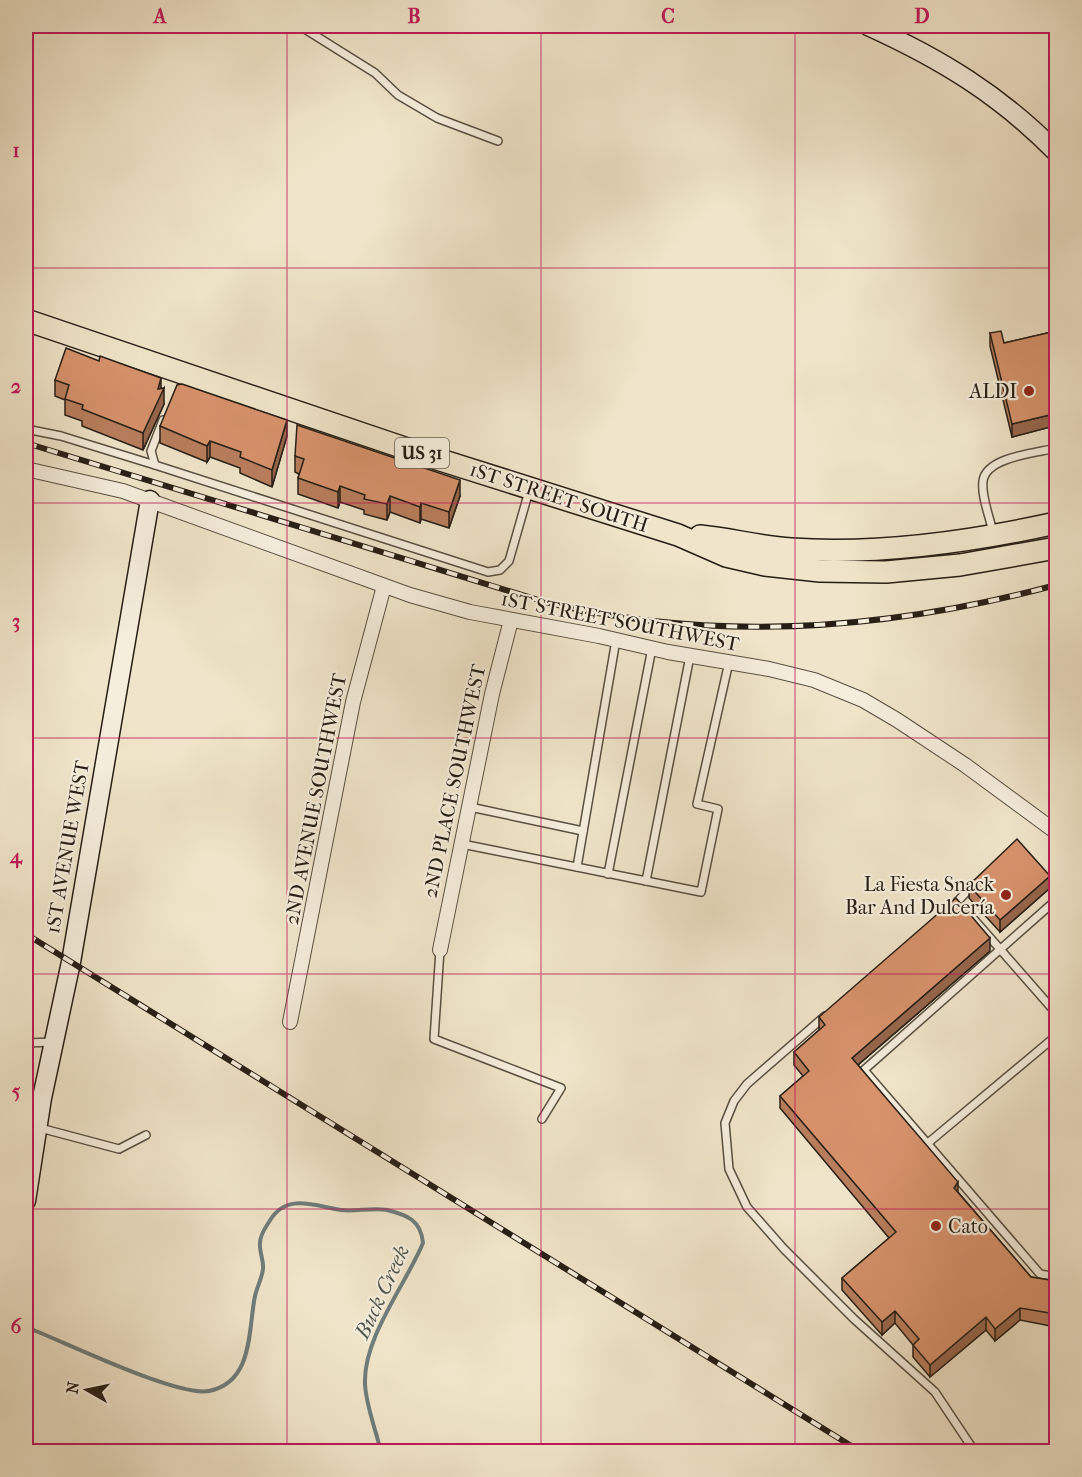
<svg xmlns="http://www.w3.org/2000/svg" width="1082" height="1477" font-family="'IM FELL French Canon',serif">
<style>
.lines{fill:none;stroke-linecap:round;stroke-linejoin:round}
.stream{stroke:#6e7d7c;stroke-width:4}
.lane-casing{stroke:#585042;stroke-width:10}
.street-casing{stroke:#585042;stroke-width:16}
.secondary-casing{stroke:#261e15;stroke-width:21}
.primary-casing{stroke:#261e15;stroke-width:24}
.lane{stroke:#f5eedd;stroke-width:7}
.street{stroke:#f5eedd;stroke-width:14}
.secondary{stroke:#f5eedd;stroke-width:18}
.primary{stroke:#f0e5ca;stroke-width:21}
.rail-casing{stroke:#261e15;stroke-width:6}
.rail{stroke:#f5eedd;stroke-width:4;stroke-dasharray:11;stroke-linecap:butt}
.wall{fill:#b97e5d;stroke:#261e15;stroke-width:1.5}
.shaded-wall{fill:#96664c;stroke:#261e15;stroke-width:1.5}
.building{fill:#d7926c;stroke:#261e15;stroke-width:1.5}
.grid{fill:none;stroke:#c2185b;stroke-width:1.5;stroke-opacity:0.55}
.poi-dot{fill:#8f2418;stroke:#f5eedd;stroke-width:2}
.labels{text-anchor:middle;stroke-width:4.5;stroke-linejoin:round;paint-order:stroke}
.shield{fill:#f5eedd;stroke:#645c51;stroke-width:1.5}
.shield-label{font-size:18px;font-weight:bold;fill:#261e15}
.poi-label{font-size:20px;fill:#261e15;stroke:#f5eedd;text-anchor:end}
.street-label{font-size:20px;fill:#261e15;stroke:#f5eedd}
.water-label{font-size:21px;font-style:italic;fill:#505651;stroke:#f5eedd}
.neatline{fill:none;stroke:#c2185b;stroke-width:2}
.grid-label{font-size:20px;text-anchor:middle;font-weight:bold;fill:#c2185b}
</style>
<rect width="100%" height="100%" fill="#f0e5ca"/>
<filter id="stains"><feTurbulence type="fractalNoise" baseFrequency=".00333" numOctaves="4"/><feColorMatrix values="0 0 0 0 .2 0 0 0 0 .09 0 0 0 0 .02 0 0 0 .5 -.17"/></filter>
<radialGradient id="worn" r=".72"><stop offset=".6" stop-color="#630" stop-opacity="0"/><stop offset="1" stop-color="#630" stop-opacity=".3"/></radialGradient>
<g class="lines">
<path class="stream" d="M26 1327C63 1341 176 1397 209 1391 254 1382 248 1329 255 1296 257 1287 262 1278 263 1269 264 1260 259 1252 260 1243 260 1235 265 1228 269 1222 286 1192 314 1206 341 1210 356 1212 372 1207 387 1210 407 1215 421 1220 423 1243 406 1284 363 1338 365 1384 366 1406 376 1430 381 1452"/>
<defs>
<g id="lane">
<path d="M300 26 375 73 398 95 437 118 498 141"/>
<path d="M163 420 151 451 155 465 488 572 500 570 509 561 529 491"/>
<path d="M26 429 61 436 155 465"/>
<path d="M993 533C990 517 981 497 983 481 986 457 1036 453 1056 448"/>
<path d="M470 807 583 831"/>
<path d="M462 844 701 892 718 809 697 804 729 662"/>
<path d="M577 867 616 640"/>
<path d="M608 874 652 648"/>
<path d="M646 881 690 656"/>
<path d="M1056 900 864 1070 1040 1274 1056 1277"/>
<path d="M957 902 974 884"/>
<path d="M971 916 1056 1013"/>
<path d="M440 950 434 1039 561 1088 542 1119"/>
<path d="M825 1016 747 1084 734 1101 725 1123 729 1169 747 1207 784 1249 854 1319 935 1392 975 1452"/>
<path d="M26 1043 53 1042"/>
<path d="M40 1128 119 1149 146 1135"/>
<path d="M928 1143 1056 1036"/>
</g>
<g id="street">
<path d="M26 469 123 491 410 595 470 612 599 636 668 652 769 669 814 680 863 700 897 720 965 765 1056 832"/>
<path d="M440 950 492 694 511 620"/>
<path d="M290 1022 353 702 384 586"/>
</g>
<g id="secondary">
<path d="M868 26C941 59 1000 95 1056 152"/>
<path d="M26 1201 42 1098 71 962 150 500"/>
</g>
<g id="primary">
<path d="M26 320 431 457 678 535 726 556 765 565 820 571 886 572 960 565 1056 548"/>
<path d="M700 536C731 539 760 547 791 549 880 555 970 542 1056 523"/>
</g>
</defs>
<use href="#lane" class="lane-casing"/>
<use href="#street" class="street-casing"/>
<use href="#secondary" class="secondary-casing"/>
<use href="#primary" class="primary-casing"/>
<use href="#lane" class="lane"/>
<use href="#street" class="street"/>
<use href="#secondary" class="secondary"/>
<use href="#primary" class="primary"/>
<defs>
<g id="rail">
<path d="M26 443 545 602C715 643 889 630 1056 585"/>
<path d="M26 934 861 1452"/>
</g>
</defs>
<use href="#rail" class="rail-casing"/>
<use href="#rail" class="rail"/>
</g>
<g class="wall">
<path d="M1056 331 1055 430 1054 426 1012 437 990 346V333L1004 343Z"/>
<path d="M55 380 161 388 164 404 143 450 82 426V421L65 415V400L55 396Z"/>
<path d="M160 426 287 436 272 487 240 473V468L210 457 207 462 160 443Z"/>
<path d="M295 456 460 496 449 528 421 519 420 523 390 512 387 520 364 514V510L340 502 338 508 298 494V478L299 474 295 472Z"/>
<path d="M969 885 1050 888 1000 932 969 898Z"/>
<path d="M990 951 858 1065 958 1192 1031 1277 1056 1281V1327L1020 1320 995 1341 986 1330 930 1377 913 1357V1345L895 1323 882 1335 842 1290V1278L889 1238 780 1108V1096L803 1076 794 1065V1052L819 1030V1017Z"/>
</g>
<g class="shaded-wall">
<path d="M161 378V393L164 388V404L143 450V433Z"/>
<path d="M1054 414V426L1012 437V424Z"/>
<rect x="1055" y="418" width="1" height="12"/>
<path d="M287 420V436L272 487V470Z"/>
<path d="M210 441V457L207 462V446Z"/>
<path d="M460 480V496L449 528V512Z"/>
<path d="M340 486V502L338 508V492Z"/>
<path d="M390 496V512L387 520V504Z"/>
<path d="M421 503V519L420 523V507Z"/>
<path d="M1050 876V888L1000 932V920Z"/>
<path d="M990 938V951L852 1070V1058Z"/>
<path d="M958 1182V1194L954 1188Z"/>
<path d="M1020 1308V1320L995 1341V1329Z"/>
<path d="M895 1311V1323L882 1335V1322Z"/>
<path d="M986 1317V1330L930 1377V1365Z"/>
</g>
<g class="building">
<path d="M1001 331 1004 343 1056 331V418H1055L1054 414 1012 424 990 333Z"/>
<path d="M66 348 99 361 100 356 161 378 158 389 164 388 143 433 82 409 83 405 65 399 69 385 55 380Z"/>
<path d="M182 384 287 420 272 470 240 457 241 452 210 441 207 446 160 426 177 385Z"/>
<path d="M297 425 460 480 449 512 421 503 420 507 390 496 387 504 364 499 365 495 340 486 338 492 298 478 304 459 295 456Z"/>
<path d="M1017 839 1050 876 1000 920 969 885Z"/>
<path d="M956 898 990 938 852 1058 958 1182 954 1188 1031 1277 1056 1281V1314L1020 1308 995 1329 986 1317 930 1365 913 1345 919 1339 895 1311 882 1322 842 1278 896 1232 780 1096 809 1071 794 1052 825 1025 819 1017Z"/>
</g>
<path class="grid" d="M287 26V1452M541 26V1452M795 26V1452M26 268H1056M26 503H1056M26 738H1056M26 974H1056M26 1209H1056"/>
<g class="poi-dot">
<circle cx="1029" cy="391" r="6"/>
<circle cx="1006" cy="895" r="6"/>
<circle cx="936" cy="1226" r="6"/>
</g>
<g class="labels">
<rect class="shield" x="395" y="438" width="54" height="30" rx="4.5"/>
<g class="shield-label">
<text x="422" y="459">US 31</text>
</g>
<g class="poi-label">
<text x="1017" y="398">ALDI</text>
<text x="994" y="891">La Fiesta Snack<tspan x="994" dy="23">Bar And Dulcería</tspan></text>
<text x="948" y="1233" text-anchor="start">Cato</text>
</g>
<g class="street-label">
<text transform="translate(559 497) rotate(18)" y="7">1ST STREET SOUTH</text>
<text transform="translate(620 621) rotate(11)" y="7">1ST STREET SOUTHWEST</text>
<text transform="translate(454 781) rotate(-78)" y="7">2ND PLACE SOUTHWEST</text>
<text transform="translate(315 799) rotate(-79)" y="7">2ND AVENUE SOUTHWEST</text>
<text transform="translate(67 847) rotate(-80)" y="7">1ST AVENUE WEST</text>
</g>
<g class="water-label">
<text transform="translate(382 1292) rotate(-65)" y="7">Buck Creek</text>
</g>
</g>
<rect width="1082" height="1477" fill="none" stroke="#f0e5ca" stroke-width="66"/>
<g transform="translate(87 1390) rotate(279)" stroke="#f5eedd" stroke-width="4.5" paint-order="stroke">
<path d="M0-4.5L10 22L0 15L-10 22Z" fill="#261e15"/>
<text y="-9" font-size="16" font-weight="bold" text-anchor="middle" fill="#261e15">N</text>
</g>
<rect x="33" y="33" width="1016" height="1411" class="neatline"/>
<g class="grid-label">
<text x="160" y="23">A</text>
<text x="414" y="23">B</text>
<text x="668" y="23">C</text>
<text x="922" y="23">D</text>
<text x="16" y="157">1</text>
<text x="16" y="393">2</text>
<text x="16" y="628">3</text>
<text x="16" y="863">4</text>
<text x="16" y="1098">5</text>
<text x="16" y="1333">6</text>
</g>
<rect width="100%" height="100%" filter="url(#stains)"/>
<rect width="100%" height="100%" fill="url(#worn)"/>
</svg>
